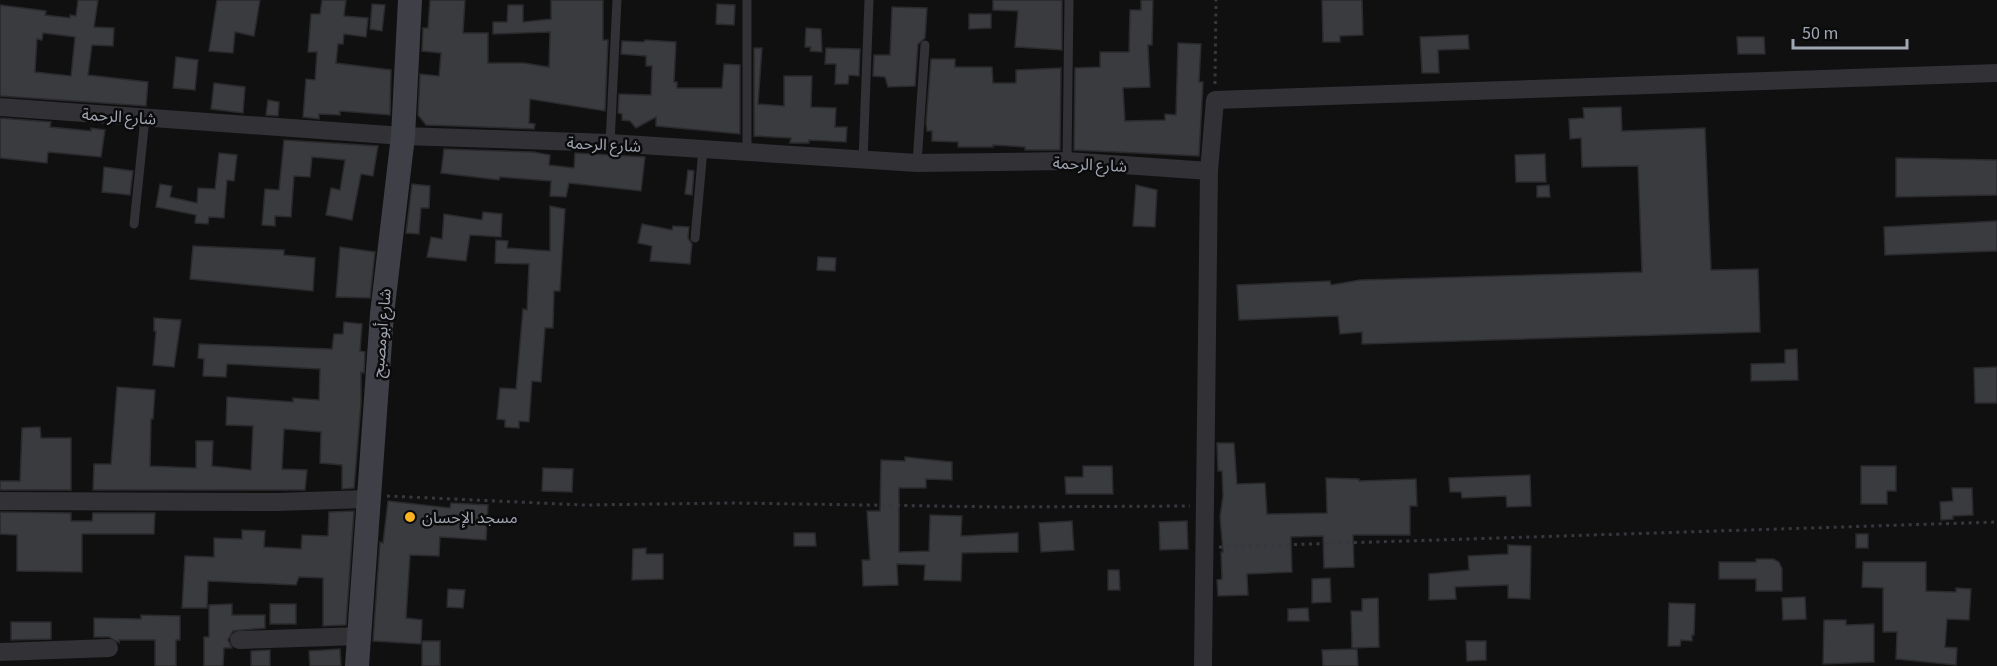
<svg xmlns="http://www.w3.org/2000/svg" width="1997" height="666" font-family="'Source Sans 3','Noto Sans Arabic',sans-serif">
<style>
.building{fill:#3a3b3f;stroke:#2a2a2d;stroke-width:1.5;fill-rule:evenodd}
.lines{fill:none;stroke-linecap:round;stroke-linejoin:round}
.path{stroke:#37383e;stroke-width:3;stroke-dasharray:3 4.5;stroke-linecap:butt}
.lane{stroke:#313136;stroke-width:9}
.street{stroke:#313136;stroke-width:18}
.secondary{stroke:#3f4047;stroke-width:24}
.poi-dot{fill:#fbb41f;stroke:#0b0b0c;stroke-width:2}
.labels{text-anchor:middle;stroke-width:5;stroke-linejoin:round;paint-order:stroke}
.street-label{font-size:16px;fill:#a0a6b3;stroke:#0b0b0c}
.poi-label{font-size:16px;fill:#a0a6b3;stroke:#0b0b0c;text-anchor:start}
</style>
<rect width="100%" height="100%" fill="#101011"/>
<g class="building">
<path d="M78 0H98L94 27 114 28 113 46 92 45 88 75 148 82 146 106 0 96V5L46 11 45 15 70 18V15L76 16ZM43 33 75 37 71 76 35 72 37 39 42 40Z"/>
<path d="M217 0H260L254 36 235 32 233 53 209 51Z"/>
<path d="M322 0H346L344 16 368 18 366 37 344 34 343 44H338L336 63 391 70 390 115 340 111V115L319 114V119L303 117 306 79 315 80 317 52H308L311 14H320Z"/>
<path d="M430 0H465L463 33H488V63H524L549 67 550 32 493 34V22H507L508 5H523V22L551 19V0H603V40H608L605 111 530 99 529 123 535 124 534 129 426 125 418 115 420 74 439 76 441 53 422 51 423 28H428Z"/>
<path d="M993 0H1062V50L1015 47 1018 11 993 10Z"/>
<path d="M1141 0H1153L1152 45H1148L1150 87 1123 88 1125 121 1165 120V114L1176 115 1178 43 1201 44 1199 82H1203L1199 156 1074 150 1075 68 1100 67V52H1129L1130 10H1141Z"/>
<path d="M1322 0H1362L1363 35 1340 36V42H1323Z"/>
<path d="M372 4 385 5 382 31 370 29Z"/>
<path d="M717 4 735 5 734 25 716 24Z"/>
<path d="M892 7 927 8 925 38 918 44 915 86 888 87 885 77 873 76 874 55H890Z"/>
<path d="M969 14H991V28L969 29Z"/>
<path d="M806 28 821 29 822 52 810 51 811 47H805Z"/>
<path d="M1468 35 1469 49 1438 50 1439 73H1422L1420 37Z"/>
<path d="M1737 37H1764L1765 54H1738Z"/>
<path d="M645 40 676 42 674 82H677V88H722L724 64 740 65V134L656 126V117L636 128 630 121 622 120V114L618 113 619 94 651 95 652 66H646V56L621 54 622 41 644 42Z"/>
<path d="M754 48H762L758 104 784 106V76H812L811 107 836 108 835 127H847L846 142 809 140V143H790L791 138 754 136Z"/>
<path d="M826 48 860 49 859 76 849 75 848 84H835L836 64H825Z"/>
<path d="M176 57 198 60 195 90 173 88Z"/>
<path d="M931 59H955V67H992L993 83H1016V70L1061 68 1060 150H1025V147L993 145V147H958V142L932 141V131H927L926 123Z"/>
<path d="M214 83 245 87 243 113 211 109Z"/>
<path d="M268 100 279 102 278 116 266 115Z"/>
<path d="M1621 107 1622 131 1705 128 1711 270 1758 269 1760 332 1362 344V332L1340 334 1338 316 1239 320 1237 285 1330 281 1331 285 1360 280 1642 272 1638 166 1582 167 1581 138 1570 139 1569 119 1584 118 1583 108Z"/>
<path d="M0 118 51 122 50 127 91 131V128L105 130 101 157 48 152 47 163 0 158Z"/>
<path d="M284 140 378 146 373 176 361 174 352 220 326 215 331 188 340 190 345 160 312 157 310 177 294 176 291 217 275 216V226L262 225 265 189 279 190Z"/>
<path d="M444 149 533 152 550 155 549 165 574 168 575 153 645 157 641 191 569 183 566 197 550 196 551 181 500 177 499 180 441 173Z"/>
<path d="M219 153 237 155 234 181 227 180 224 218 209 217 208 224 195 223 196 215 156 207 160 184 172 186 170 197 197 203 198 188 215 189Z"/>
<path d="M1545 154 1546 182H1516L1515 155Z"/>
<path d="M1896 158 1997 160V195L1896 197Z"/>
<path d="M104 167 133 171 130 195 102 192Z"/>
<path d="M688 170 694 171 692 195 685 194Z"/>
<path d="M412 184 430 186 429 208H421L419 234 406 233Z"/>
<path d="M1136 185 1157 190 1155 227 1133 226Z"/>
<path d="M1549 185 1550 197H1537V186Z"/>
<path d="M550 206 565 209 560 291H554L553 328H545L541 382 532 381 529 422 519 421V428L505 427V420L497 419 500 388 516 389 523 309 527 310 529 264 495 263 496 240 508 241 507 248 550 251Z"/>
<path d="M483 212 502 214 501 237 470 235 466 261 427 257 431 237 442 239 444 214 482 220Z"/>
<path d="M1997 221V251L1885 255 1884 227Z"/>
<path d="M642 224 672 230 673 226 689 227 688 238 692 244 690 264 650 261 652 246 638 243Z"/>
<path d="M193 246 284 250V255L315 258 313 291 190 279Z"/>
<path d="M340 247 375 252 370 298 336 297Z"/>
<path d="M818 257 836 258 835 271 817 270Z"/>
<path d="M154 318 181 320 174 367 153 365 156 331H154Z"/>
<path d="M344 322 362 324 360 351 365 352 364 373 361 372V404L354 488 342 489V465L320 463 321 432 284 429 282 469 307 470 305 490H93L94 464H111L117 387 155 390 153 419H151L150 466 196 468V441H213L212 466 251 470 253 426 226 425 227 397 293 402V398L319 400 320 369 227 364 226 377 203 376 204 359 198 358 199 344 332 349 334 334H343Z"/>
<path d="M1797 349 1798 380 1751 381V364L1785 363V350Z"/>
<path d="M1997 367V403H1975L1974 368Z"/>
<path d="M40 427 41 438H71V490H0V481H20L22 428Z"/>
<path d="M1217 443H1234L1237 484 1265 483 1267 514 1327 513 1326 478 1359 479V481L1416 479 1417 506H1410V535H1353L1354 567 1324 568 1323 536 1291 537 1292 572 1247 574 1248 595 1218 596 1217 580 1222 579 1221 552H1223L1220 517 1223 496 1222 471H1218Z"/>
<path d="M905 457 952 462V480L926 479V488H899V552L929 551 930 515 962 516 961 536 1018 533V552L962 553 961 581 924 580 925 565 897 564 898 585 863 586 862 560H870L867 511H880L881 460 905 461Z"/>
<path d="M1083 466H1112L1113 494H1066L1065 477H1083Z"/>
<path d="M1861 466H1896V491H1887V504H1861Z"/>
<path d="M543 468 573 469 572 492 542 491Z"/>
<path d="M1530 475 1531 506 1507 507 1506 496 1462 498 1461 492H1450L1449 478Z"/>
<path d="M1952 488H1972L1973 515 1953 516V519L1941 520 1940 502 1953 501Z"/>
<path d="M388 501 450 508 451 503 488 505 486 540 440 537 439 556 410 555 406 618 422 620 421 644 373 641 380 542 383 543Z"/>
<path d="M354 511 346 625 323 626V578L299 577 296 585 208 581 207 608H182L185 556 214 557V538L242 539V530L265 531 264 547 301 549 302 535 328 536 329 512Z"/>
<path d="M0 512 71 513V521H92L93 513H155L154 534H82V572L17 571V535L0 534Z"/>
<path d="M1072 521 1074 550 1041 552 1039 523Z"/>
<path d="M1187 521 1188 549 1160 550 1159 522Z"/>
<path d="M794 533H815L816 546H794Z"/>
<rect x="1856" y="534" width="12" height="14"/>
<path d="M1508 545 1531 546 1530 599 1508 598V585L1455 587 1456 599 1429 600V574L1469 570 1468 556 1508 554Z"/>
<path d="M646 548V554H663V579L632 580 633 549Z"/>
<path d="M1756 559H1773L1779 562 1782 569V591H1756V579H1719V562H1756Z"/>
<path d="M1863 562H1926V591L1956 592V588L1971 589 1969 620 1947 619 1945 647 1957 648 1956 665 1896 659 1897 632H1883V588L1862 587Z"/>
<path d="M1108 570H1119L1120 590H1108Z"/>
<path d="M1330 578 1331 602 1312 603V579Z"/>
<path d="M448 589 465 590 463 608 447 607Z"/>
<path d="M1805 597 1806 619 1783 620 1782 598Z"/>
<path d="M1378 598 1379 647 1352 648 1351 611H1362V599Z"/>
<path d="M1669 603 1695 604 1694 635H1692V641L1681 640 1680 646H1668Z"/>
<path d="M232 604V615H265V628L233 631 228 640 232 648H224L223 666H204V637H209V605Z"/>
<rect x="270" y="604" width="26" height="20"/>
<path d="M1308 608 1309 621H1288V609Z"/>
<path d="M141 615 180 616V640H176V666H155V640H119V643L109 637H94V618L141 619Z"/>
<path d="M1824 620H1846V625L1874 624V662L1823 664Z"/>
<path d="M11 622H51V639L11 640Z"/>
<rect x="422" y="641" width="18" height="25"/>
<path d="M1466 641H1486V660L1467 661Z"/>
<path d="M340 649 341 666H310L309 651Z"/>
<path d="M1357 649 1358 666H1323L1322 650Z"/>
<path d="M270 650V666H251V651Z"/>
</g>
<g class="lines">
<g class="path">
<path d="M1215 84 1216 0"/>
<path d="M387 496 583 505 733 503 1000 507 1190 506"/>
<path d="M1219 547 1997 522"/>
</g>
<g class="lane">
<path d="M747 0V152"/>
<path d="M610 143 617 0"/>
<path d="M863 160 869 0"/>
<path d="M1067 161 1069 0"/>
<path d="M917 163 925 45"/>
<path d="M134 224 145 118"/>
<path d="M695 238 703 149"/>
</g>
<g class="street">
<path d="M0 107 403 136 610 143 917 163 1067 161 1209 171"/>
<path d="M0 501 277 502 367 499"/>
<path d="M239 640 360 636"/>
<path d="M0 652 109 648"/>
<path d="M1203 666 1209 171 1215 100 1997 73"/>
</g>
<path class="secondary" d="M357 666 382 314 403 136 410 0"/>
</g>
<circle class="poi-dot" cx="410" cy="517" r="6"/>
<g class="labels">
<g class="street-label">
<text transform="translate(119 116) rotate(4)" y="6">شارع الرحمة</text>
<text transform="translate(604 144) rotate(3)" y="6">شارع الرحمة</text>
<text transform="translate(1090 164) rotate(3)" y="6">شارع الرحمة</text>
<text transform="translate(381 333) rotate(-85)" y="6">شارع أبومصبح</text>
</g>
<g class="poi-label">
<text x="422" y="523">مسجد الإحسان</text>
</g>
</g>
<path d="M1793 39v9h114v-9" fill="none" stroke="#a0a6b3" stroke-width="3"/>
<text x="1802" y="39" font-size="18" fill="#a0a6b3" stroke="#0b0b0c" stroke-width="4.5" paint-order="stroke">50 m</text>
</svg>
